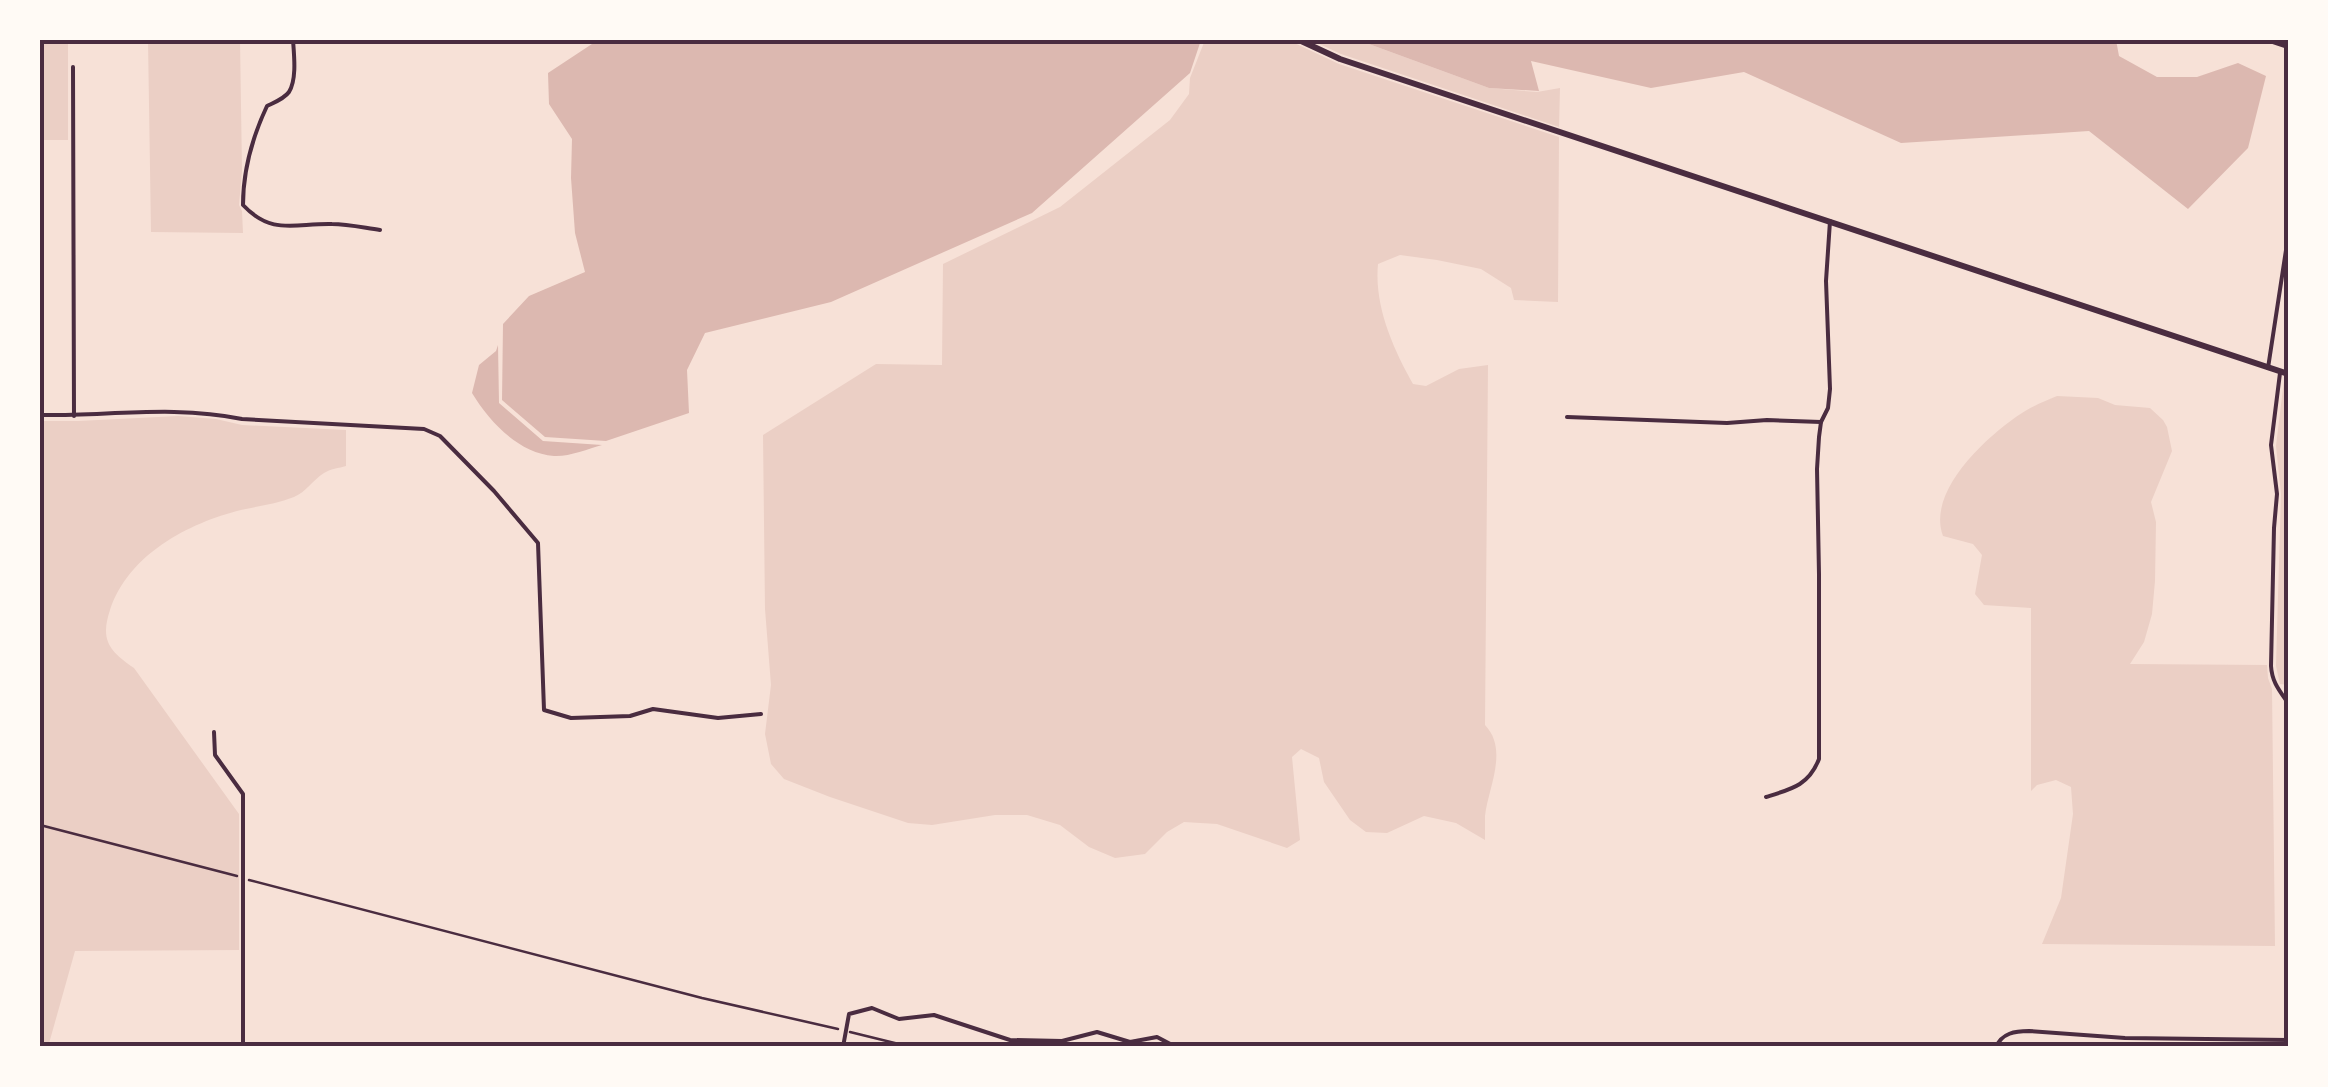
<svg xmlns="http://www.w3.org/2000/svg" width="2328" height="1087" font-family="'Crimson Pro',serif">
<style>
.green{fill:#ebcfc5}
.water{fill:#dcb8b0}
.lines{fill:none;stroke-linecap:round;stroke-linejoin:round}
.path{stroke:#4a2c40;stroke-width:2.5}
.minor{stroke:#4a2c40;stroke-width:4}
.secondary{stroke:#4a2c40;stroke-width:6}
.neatline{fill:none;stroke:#4a2c40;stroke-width:4}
</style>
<rect width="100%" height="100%" fill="#f7e1d7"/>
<g class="green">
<rect x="40" y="40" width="28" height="100"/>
<path d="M148 40H240L242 171 239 205 242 211 243 233 151 232Z"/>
<path d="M1205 40H1288L1339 64 1559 137 1558 302 1514 300 1511 288 1481 269 1437 260 1400 255 1378 264C1374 306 1393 348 1413 384L1426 386 1459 369 1488 365 1485 725C1509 750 1488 788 1485 816 1485 824 1485 833 1485 840L1456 823 1424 816 1387 833 1366 832 1350 820 1324 782 1319 758 1301 749 1292 757 1300 840 1287 848 1217 824 1184 822 1167 832 1145 854 1115 858 1089 847 1060 825 1027 815H995L932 825 908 823 830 797 784 779 771 764 765 734 771 685 765 609 763 435 876 364 942 365 943 264 1060 207 1170 120 1189 94 1190 78Z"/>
<path d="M1311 40H1358L1489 88 1537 92 1560 88 1559 127 1341 54Z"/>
<path d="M2284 380 2288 381V685L2280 684 2276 666 2281 494 2276 446Z"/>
<path d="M2057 396 2098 398 2115 405 2150 408 2163 420 2167 427 2172 451 2151 502 2156 522 2155 581 2152 614 2144 642 2130 664 2267 665 2268 678 2272 689 2275 946 2042 944 2061 898 2073 814 2071 787 2056 780 2037 785 2031 791V608L1984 605 1975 594 1982 555 1973 544 1943 536C1926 491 1988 435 2022 413 2032 406 2046 401 2057 396Z"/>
<path d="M178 416 216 419 242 425 346 430V466C339 468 330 469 324 473 313 480 306 492 294 497 276 504 259 506 241 510 188 523 128 555 110 610 100 640 109 651 134 668L239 814V950L75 951 48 1047H40V421H78Z"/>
</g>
<g class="water">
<path d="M598 40H1201L1190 73 1032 213 831 302 705 333 687 370 689 413 606 441 545 437 502 400 503 324 529 296 585 272 575 233 571 178 572 139 549 104 548 73Z"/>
<path d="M1358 40H2116L2119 56 2157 77H2197L2238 63 2266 76 2248 148 2188 209 2089 131 1901 143 1744 72 1651 88 1531 61 1539 91 1489 88Z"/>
<path d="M498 345 499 403 543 441 602 445C588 449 568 457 554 456 518 453 489 421 472 393L479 365 496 351Z"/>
</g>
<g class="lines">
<g class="path">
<path d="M40 825 237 876"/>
<path d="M249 880 702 998 838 1029"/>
<path d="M850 1032 911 1047"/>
</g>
<g class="minor">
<path d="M293 40C294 55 297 79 289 92 284 99 273 103 267 106 252 138 243 170 243 205 272 236 295 223 332 224 348 224 365 228 380 230"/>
<path d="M2267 40 2288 47"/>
<path d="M73 67 74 416"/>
<path d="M2268 368 2288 237"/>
<path d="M2280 373 2271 445 2277 494 2274 528 2271 666C2272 682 2279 690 2288 703"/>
<path d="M40 415C108 416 175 405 242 419L424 429 440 436 494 491 538 543 544 710 571 718 630 716 653 709 718 718 761 714"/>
<path d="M1567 417 1727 423 1767 420 1821 422"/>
<path d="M214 732 215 755 243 794V1047"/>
<path d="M1766 797C1792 789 1809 785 1819 759V574L1817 469 1819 437 1821 422 1828 408 1830 389 1826 281 1830 221"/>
<path d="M843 1047 849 1014 872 1008 899 1019 934 1015 1010 1040 1062 1041 1097 1032 1130 1042 1157 1037 1176 1047"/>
<path d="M1996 1047C2002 1033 2015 1031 2029 1031L2125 1038 2288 1040"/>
</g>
<path class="secondary" d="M1299 40 1340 59 2288 374"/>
</g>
<rect width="2328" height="1087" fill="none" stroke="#fffaf5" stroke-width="85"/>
<rect x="42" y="42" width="2244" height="1002" class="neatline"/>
</svg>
